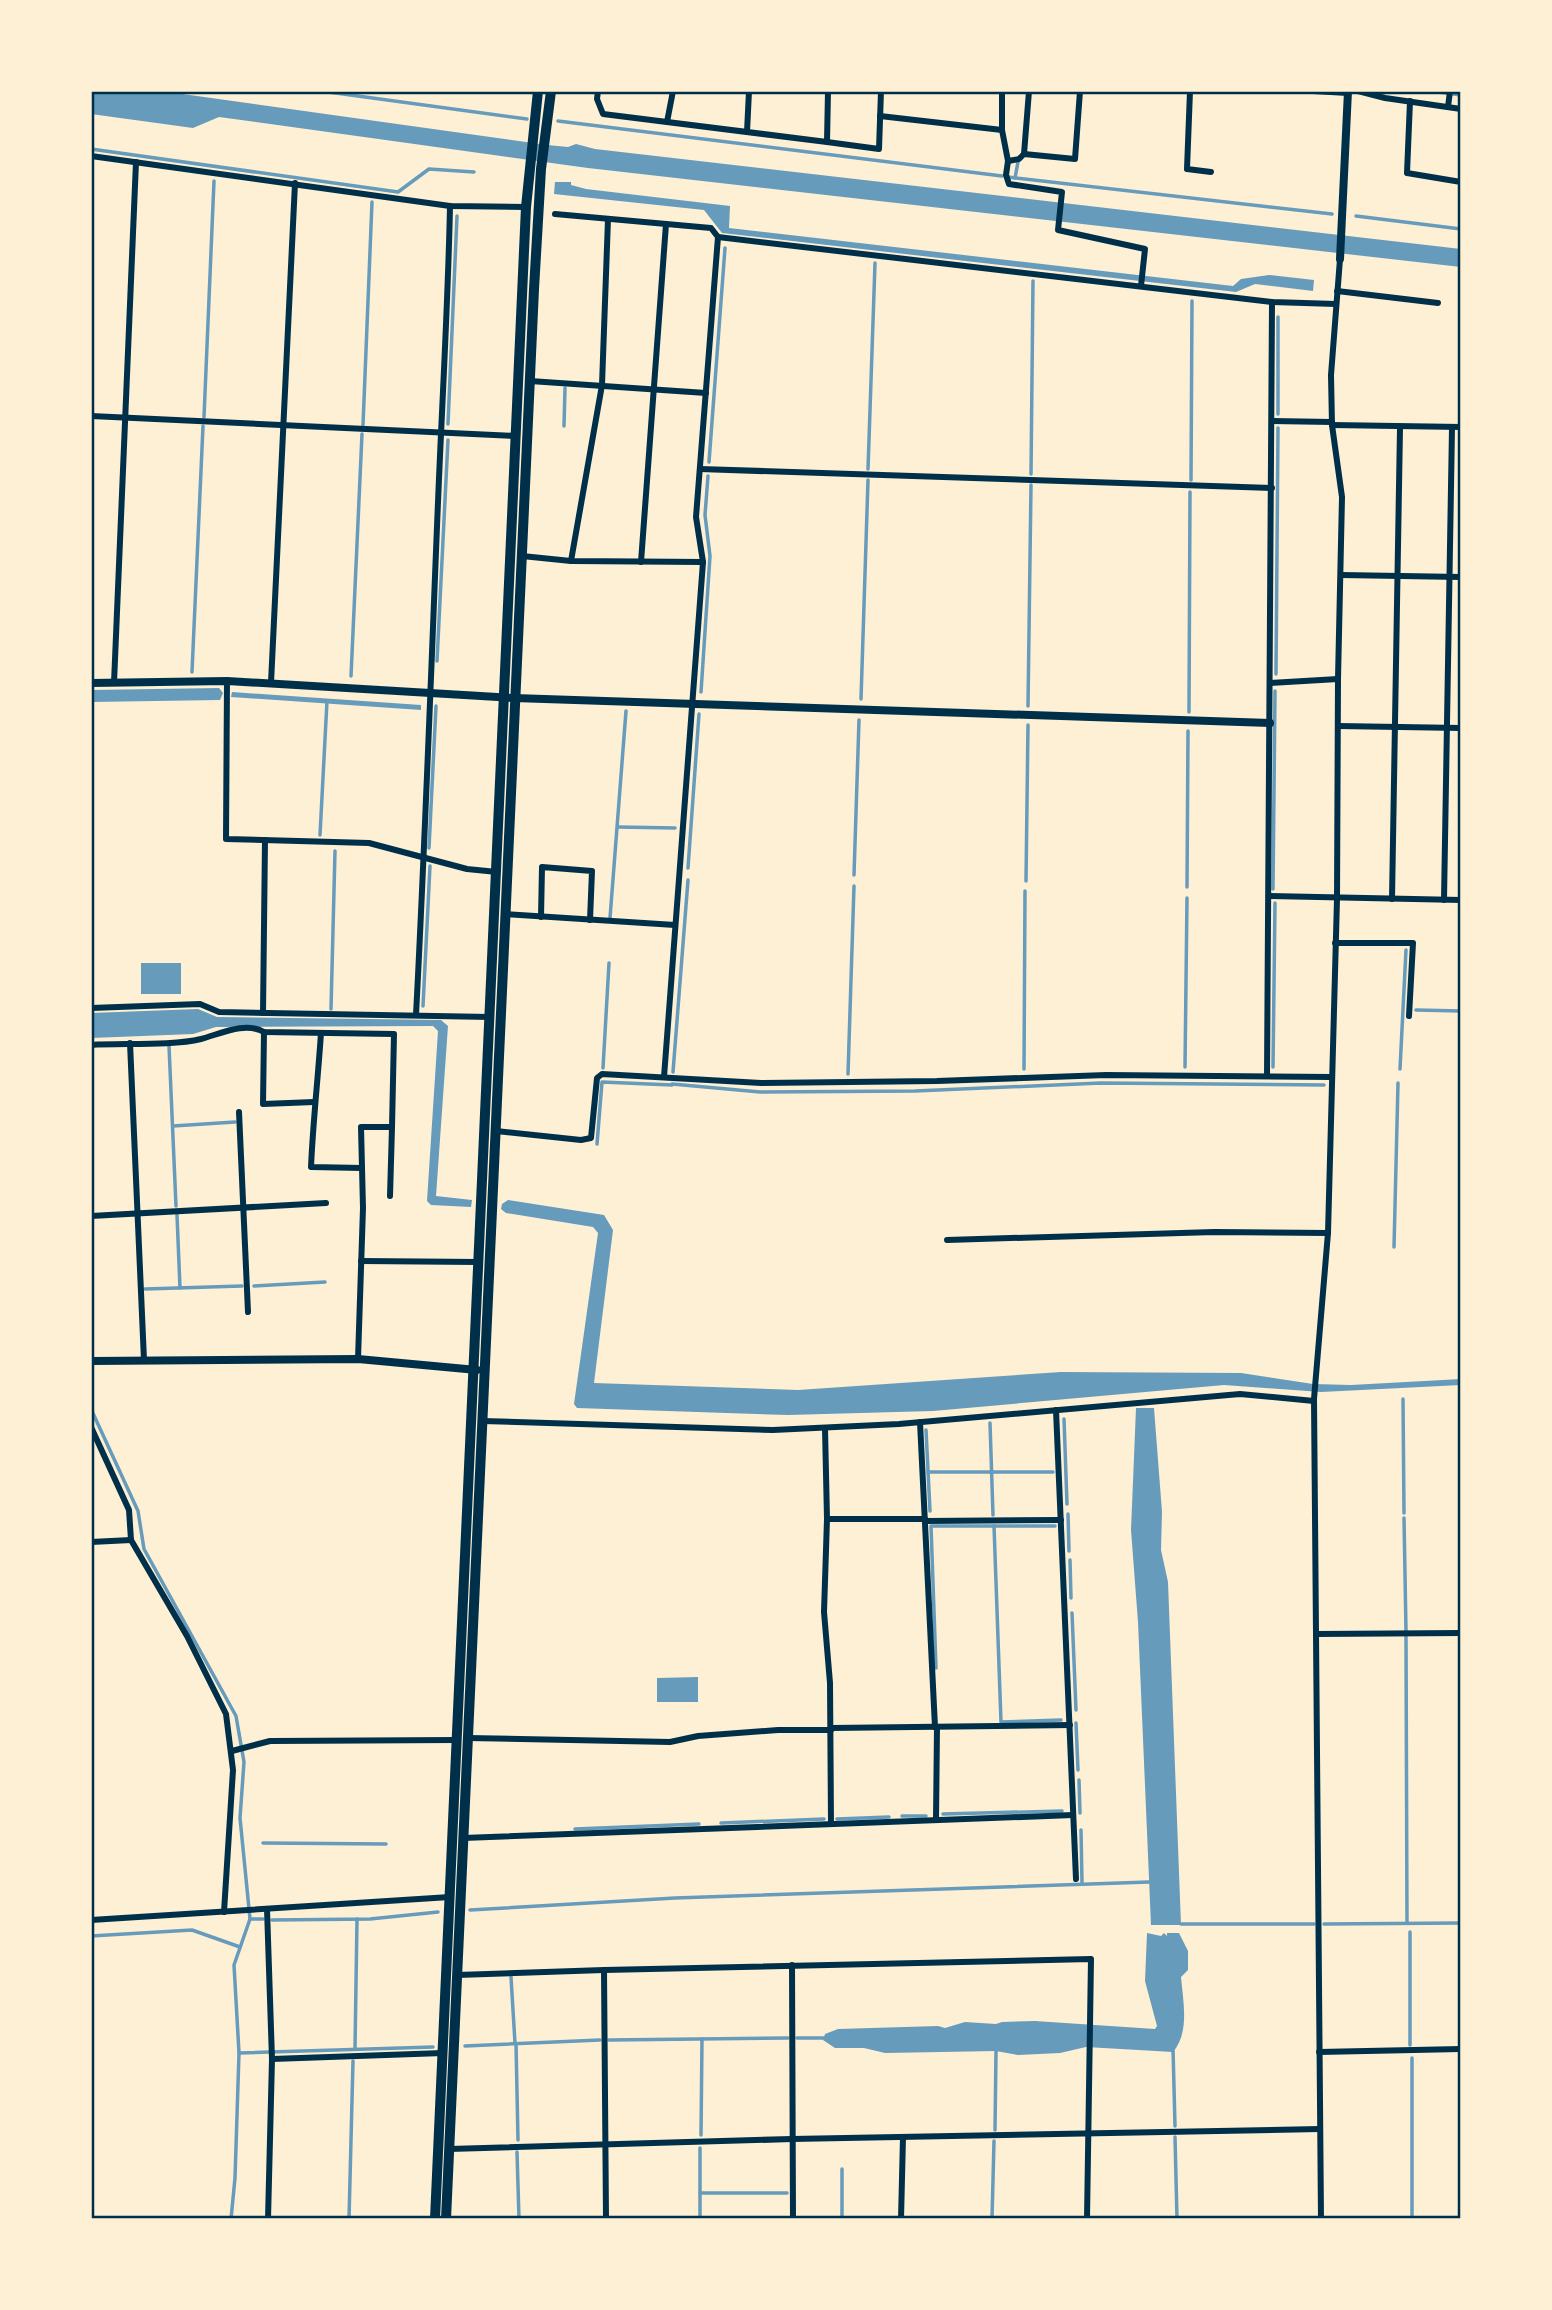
<svg xmlns="http://www.w3.org/2000/svg" width="1552" height="2310" font-family="'Sofia Sans Condensed',sans-serif">
<style>
.water{fill:#669bbc}
.lines{fill:none;stroke-linecap:round;stroke-linejoin:round}
.stream{stroke:#669bbc;stroke-width:3.5}
.minor{stroke:#003049;stroke-width:6}
.tertiary{stroke:#003049;stroke-width:8}
.primary{stroke:#003049;stroke-width:10}
.neatline{fill:none;stroke:#003049;stroke-width:2.5}
</style>
<rect width="100%" height="100%" fill="#fdf0d5"/>
<g class="water">
<path d="M91 91H161L547 145 568 147 576 144 595 149 1461 249V267L588 168 219 117 193 128 91 114Z"/>
<path d="M555 182H571V185L586 189 730 206 729 228 1233 286 1241 279 1269 275 1314 280 1313 291 1255 284 1236 292 722 233 704 210 554 194Z"/>
<path d="M219 688 223 693 220 700 91 702V690Z"/>
<path d="M232 692 421 705V710L231 697Z"/>
<rect x="141" y="963" width="40" height="31"/>
<path d="M198 1009 217 1017 441 1020 448 1026 436 1196 472 1200 471 1207 431 1205 427 1201 438 1031 433 1026 216 1027 193 1034 91 1038V1013Z"/>
<path d="M508 1200 604 1215 613 1230 594 1383 798 1390 1061 1372 1241 1373 1313 1384 1351 1385 1461 1379V1385L1321 1392 1224 1385 933 1411 788 1415 577 1408 574 1404 598 1233 593 1227 506 1213 501 1209 502 1204Z"/>
<path d="M1136 1408H1154L1162 1512 1161 1550 1168 1582 1181 1925H1151L1138 1622 1131 1530Z"/>
<path d="M698 1677V1702H657V1678Z"/>
<path d="M1147 1933 1161 1936 1164 1933 1167 1936V1933H1179L1188 1951V1970L1181 1977C1183 2001 1190 2032 1173 2052L1086 2047 1060 2053 1018 2055 996 2051 885 2053 864 2048H835L823 2040 825 2034 838 2029 938 2026 945 2028 965 2022 996 2024 1002 2022 1035 2021 1155 2029 1157 2026 1145 1981Z"/>
</g>
<g class="lines">
<g class="stream">
<path d="M321 91 527 119"/>
<path d="M1431 91 1461 95"/>
<path d="M558 121 1002 176"/>
<path d="M91 149 398 192 429 169 474 172"/>
<path d="M1008 177 1332 214"/>
<path d="M1015 178 1018 162"/>
<path d="M1356 216 1461 229"/>
<path d="M1278 414V317"/>
<path d="M204 417 214 181"/>
<path d="M448 424 457 216"/>
<path d="M363 425 372 202"/>
<path d="M564 426 565 388"/>
<path d="M709 462 725 248"/>
<path d="M868 469 875 263"/>
<path d="M1031 474 1033 281"/>
<path d="M1191 480 1192 301"/>
<path d="M437 661 448 440"/>
<path d="M192 672 203 426"/>
<path d="M1276 674 1278 428"/>
<path d="M351 676 362 434"/>
<path d="M701 692 710 556 705 515 708 476"/>
<path d="M861 699 868 480"/>
<path d="M1028 706 1031 485"/>
<path d="M1189 712 1190 492"/>
<path d="M618 827 675 828"/>
<path d="M320 835 327 701"/>
<path d="M429 848 436 706"/>
<path d="M688 868 699 714"/>
<path d="M854 875 859 720"/>
<path d="M1026 881 1028 725"/>
<path d="M1187 887 1188 731"/>
<path d="M1273 889 1275 691"/>
<path d="M610 918 626 711"/>
<path d="M423 1006 430 866"/>
<path d="M331 1009 335 851"/>
<path d="M1416 1010 1461 1011"/>
<path d="M169 1046 176 1206"/>
<path d="M1185 1067 1187 898"/>
<path d="M1273 1067 1275 903"/>
<path d="M603 1068 609 963"/>
<path d="M1024 1069 1025 891"/>
<path d="M1400 1069 1406 950"/>
<path d="M673 1072 688 880"/>
<path d="M848 1074 854 886"/>
<path d="M672 1084 760 1092 915 1091 1101 1083 1324 1085"/>
<path d="M173 1126 235 1122"/>
<path d="M597 1144 602 1082 672 1085"/>
<path d="M177 1215 180 1288"/>
<path d="M1394 1247 1398 1083"/>
<path d="M254 1286 325 1282"/>
<path d="M145 1289 242 1286"/>
<path d="M1403 1399 1404 1513"/>
<path d="M91 1409 138 1511 144 1549 236 1716 244 1762 240 1818 250 1919 234 1965 239 2053 235 2178 231 2219"/>
<path d="M1064 1419 1067 1504"/>
<path d="M990 1423 993 1515"/>
<path d="M926 1430 930 1511"/>
<path d="M928 1472H1053"/>
<path d="M1068 1514 1069 1551"/>
<path d="M1404 1518 1406 1631"/>
<path d="M994 1526 1001 1722 1061 1720"/>
<path d="M1070 1560 1071 1598"/>
<path d="M1072 1613 1076 1710"/>
<path d="M1406 1637 1407 1923"/>
<path d="M936 1668 931 1526H1055"/>
<path d="M1076 1723 1078 1770"/>
<path d="M1079 1780 1080 1813"/>
<path d="M943 1814 1062 1811"/>
<path d="M902 1816H926"/>
<path d="M837 1819 889 1817"/>
<path d="M721 1823 824 1819"/>
<path d="M575 1829 699 1824"/>
<path d="M1081 1830 1082 1883"/>
<path d="M263 1843 386 1844"/>
<path d="M470 1910 675 1898 1149 1882"/>
<path d="M250 1919H263"/>
<path d="M272 1920 370 1919 438 1912"/>
<path d="M1181 1924H1314"/>
<path d="M1324 1924 1461 1923"/>
<path d="M91 1936 192 1930 240 1947"/>
<path d="M511 1977 515 2043"/>
<path d="M797 2038H827"/>
<path d="M609 2040 788 2038"/>
<path d="M516 2044 518 2140"/>
<path d="M1410 2045V1932"/>
<path d="M465 2046 600 2040"/>
<path d="M355 2049 357 1919"/>
<path d="M1173 2049 1175 2126"/>
<path d="M239 2053 433 2047"/>
<path d="M1412 2058V2219"/>
<path d="M995 2130 996 2051"/>
<path d="M701 2135 702 2039"/>
<path d="M1175 2137 1177 2219"/>
<path d="M517 2152 519 2219"/>
<path d="M842 2169V2219"/>
<path d="M700 2193H787"/>
<path d="M349 2219 353 2061"/>
<path d="M700 2219V2148"/>
<path d="M992 2219 994 2141"/>
</g>
<g class="minor">
<path d="M598 91 597 99 603 114 827 142 828 91"/>
<path d="M1190 91 1187 169 1211 172"/>
<path d="M1313 91 1348 93"/>
<path d="M1358 91 1385 98 1461 109"/>
<path d="M1410 101 1407 173 1461 182"/>
<path d="M1448 107 1450 91"/>
<path d="M880 116 1002 130V91"/>
<path d="M667 122 673 91"/>
<path d="M1002 130 1008 161 1006 175 1009 184 1062 192 1058 230 1145 249 1141 286"/>
<path d="M747 132 749 91"/>
<path d="M827 142 879 149 881 91"/>
<path d="M1024 154 1029 91"/>
<path d="M91 156 450 206 526 207"/>
<path d="M1008 161 1019 159 1024 154 1075 159 1080 91"/>
<path d="M555 214 711 228 718 237 696 517 703 562 664 1077"/>
<path d="M718 237 1272 302 1336 304"/>
<path d="M1337 291 1438 303"/>
<path d="M530 381 706 393"/>
<path d="M91 416 516 436"/>
<path d="M1272 421 1332 422"/>
<path d="M1332 425 1461 427"/>
<path d="M700 469 1272 488"/>
<path d="M522 556 571 561 703 562"/>
<path d="M571 561 602 385 608 219"/>
<path d="M641 562 666 224"/>
<path d="M1341 575 1461 577"/>
<path d="M227 681 226 839 369 843 467 869 497 872"/>
<path d="M114 683 136 162"/>
<path d="M271 683 295 183"/>
<path d="M1270 683 1338 679"/>
<path d="M1338 726 1461 728"/>
<path d="M1269 896 1461 900"/>
<path d="M1392 899 1400 428"/>
<path d="M1444 900 1452 428"/>
<path d="M504 914 675 925"/>
<path d="M541 917 542 867 592 871 590 920"/>
<path d="M1335 943H1413L1409 1016"/>
<path d="M91 1008 200 1004 219 1012 490 1017"/>
<path d="M263 1013 265 840"/>
<path d="M416 1015C425 844 431 673 438 502 442 403 448 305 450 206"/>
<path d="M264 1032 263 1104 314 1102"/>
<path d="M321 1033C318 1078 313 1122 311 1167L362 1168"/>
<path d="M130 1043 144 1360"/>
<path d="M91 1045C122 1043 172 1046 201 1039 220 1034 245 1021 264 1032L394 1034 392 1127H361L363 1208 358 1359"/>
<path d="M1267 1076 1272 302"/>
<path d="M239 1112 248 1312"/>
<path d="M496 1131 581 1140 591 1138 597 1078 602 1074 761 1083 937 1081 1106 1075 1331 1077"/>
<path d="M390 1196 392 1127"/>
<path d="M91 1216 326 1203"/>
<path d="M947 1240 1214 1232 1328 1233"/>
<path d="M361 1261 478 1262"/>
<path d="M1056 1410 1076 1879"/>
<path d="M482 1421 773 1430 899 1424 1240 1394 1314 1401"/>
<path d="M920 1422 935 1727"/>
<path d="M91 1427 129 1510 131 1540 187 1636 226 1714 233 1770 224 1912"/>
<path d="M825 1428 827 1519 824 1612 830 1683 831 1824"/>
<path d="M827 1519H925"/>
<path d="M925 1521 1061 1520"/>
<path d="M91 1542 131 1540"/>
<path d="M1316 1634 1461 1633"/>
<path d="M831 1728 1070 1725"/>
<path d="M468 1738 670 1742 698 1736 778 1730H831"/>
<path d="M232 1751 270 1741 456 1740"/>
<path d="M936 1820 937 1727"/>
<path d="M463 1838 1073 1815"/>
<path d="M267 1909 272 2059 268 2219"/>
<path d="M91 1920 450 1897"/>
<path d="M792 1965 793 2219"/>
<path d="M604 1970 606 2219"/>
<path d="M457 1975 604 1970 1091 1959 1087 2219"/>
<path d="M1319 2052 1461 2049"/>
<path d="M272 2059 443 2053"/>
<path d="M449 2149 792 2139 1320 2129"/>
<path d="M901 2219 903 2137"/>
<path d="M1321 2219 1314 1399 1328 1233 1337 899 1338 679 1342 497 1332 425 1331 375 1340 259"/>
</g>
<g class="tertiary">
<path d="M1340 259 1348 91"/>
<path d="M91 683 227 681 514 698 1270 723"/>
<path d="M91 1361 358 1359 477 1370"/>
</g>
<g class="primary">
<path d="M435 2219 526 207 538 91"/>
<path d="M446 2219 534 289 541 169 551 91"/>
</g>
</g>
<rect width="1552" height="2310" fill="none" stroke="#fdf0d5" stroke-width="186"/>
<rect x="93" y="93" width="1366" height="2124" class="neatline"/>
</svg>
